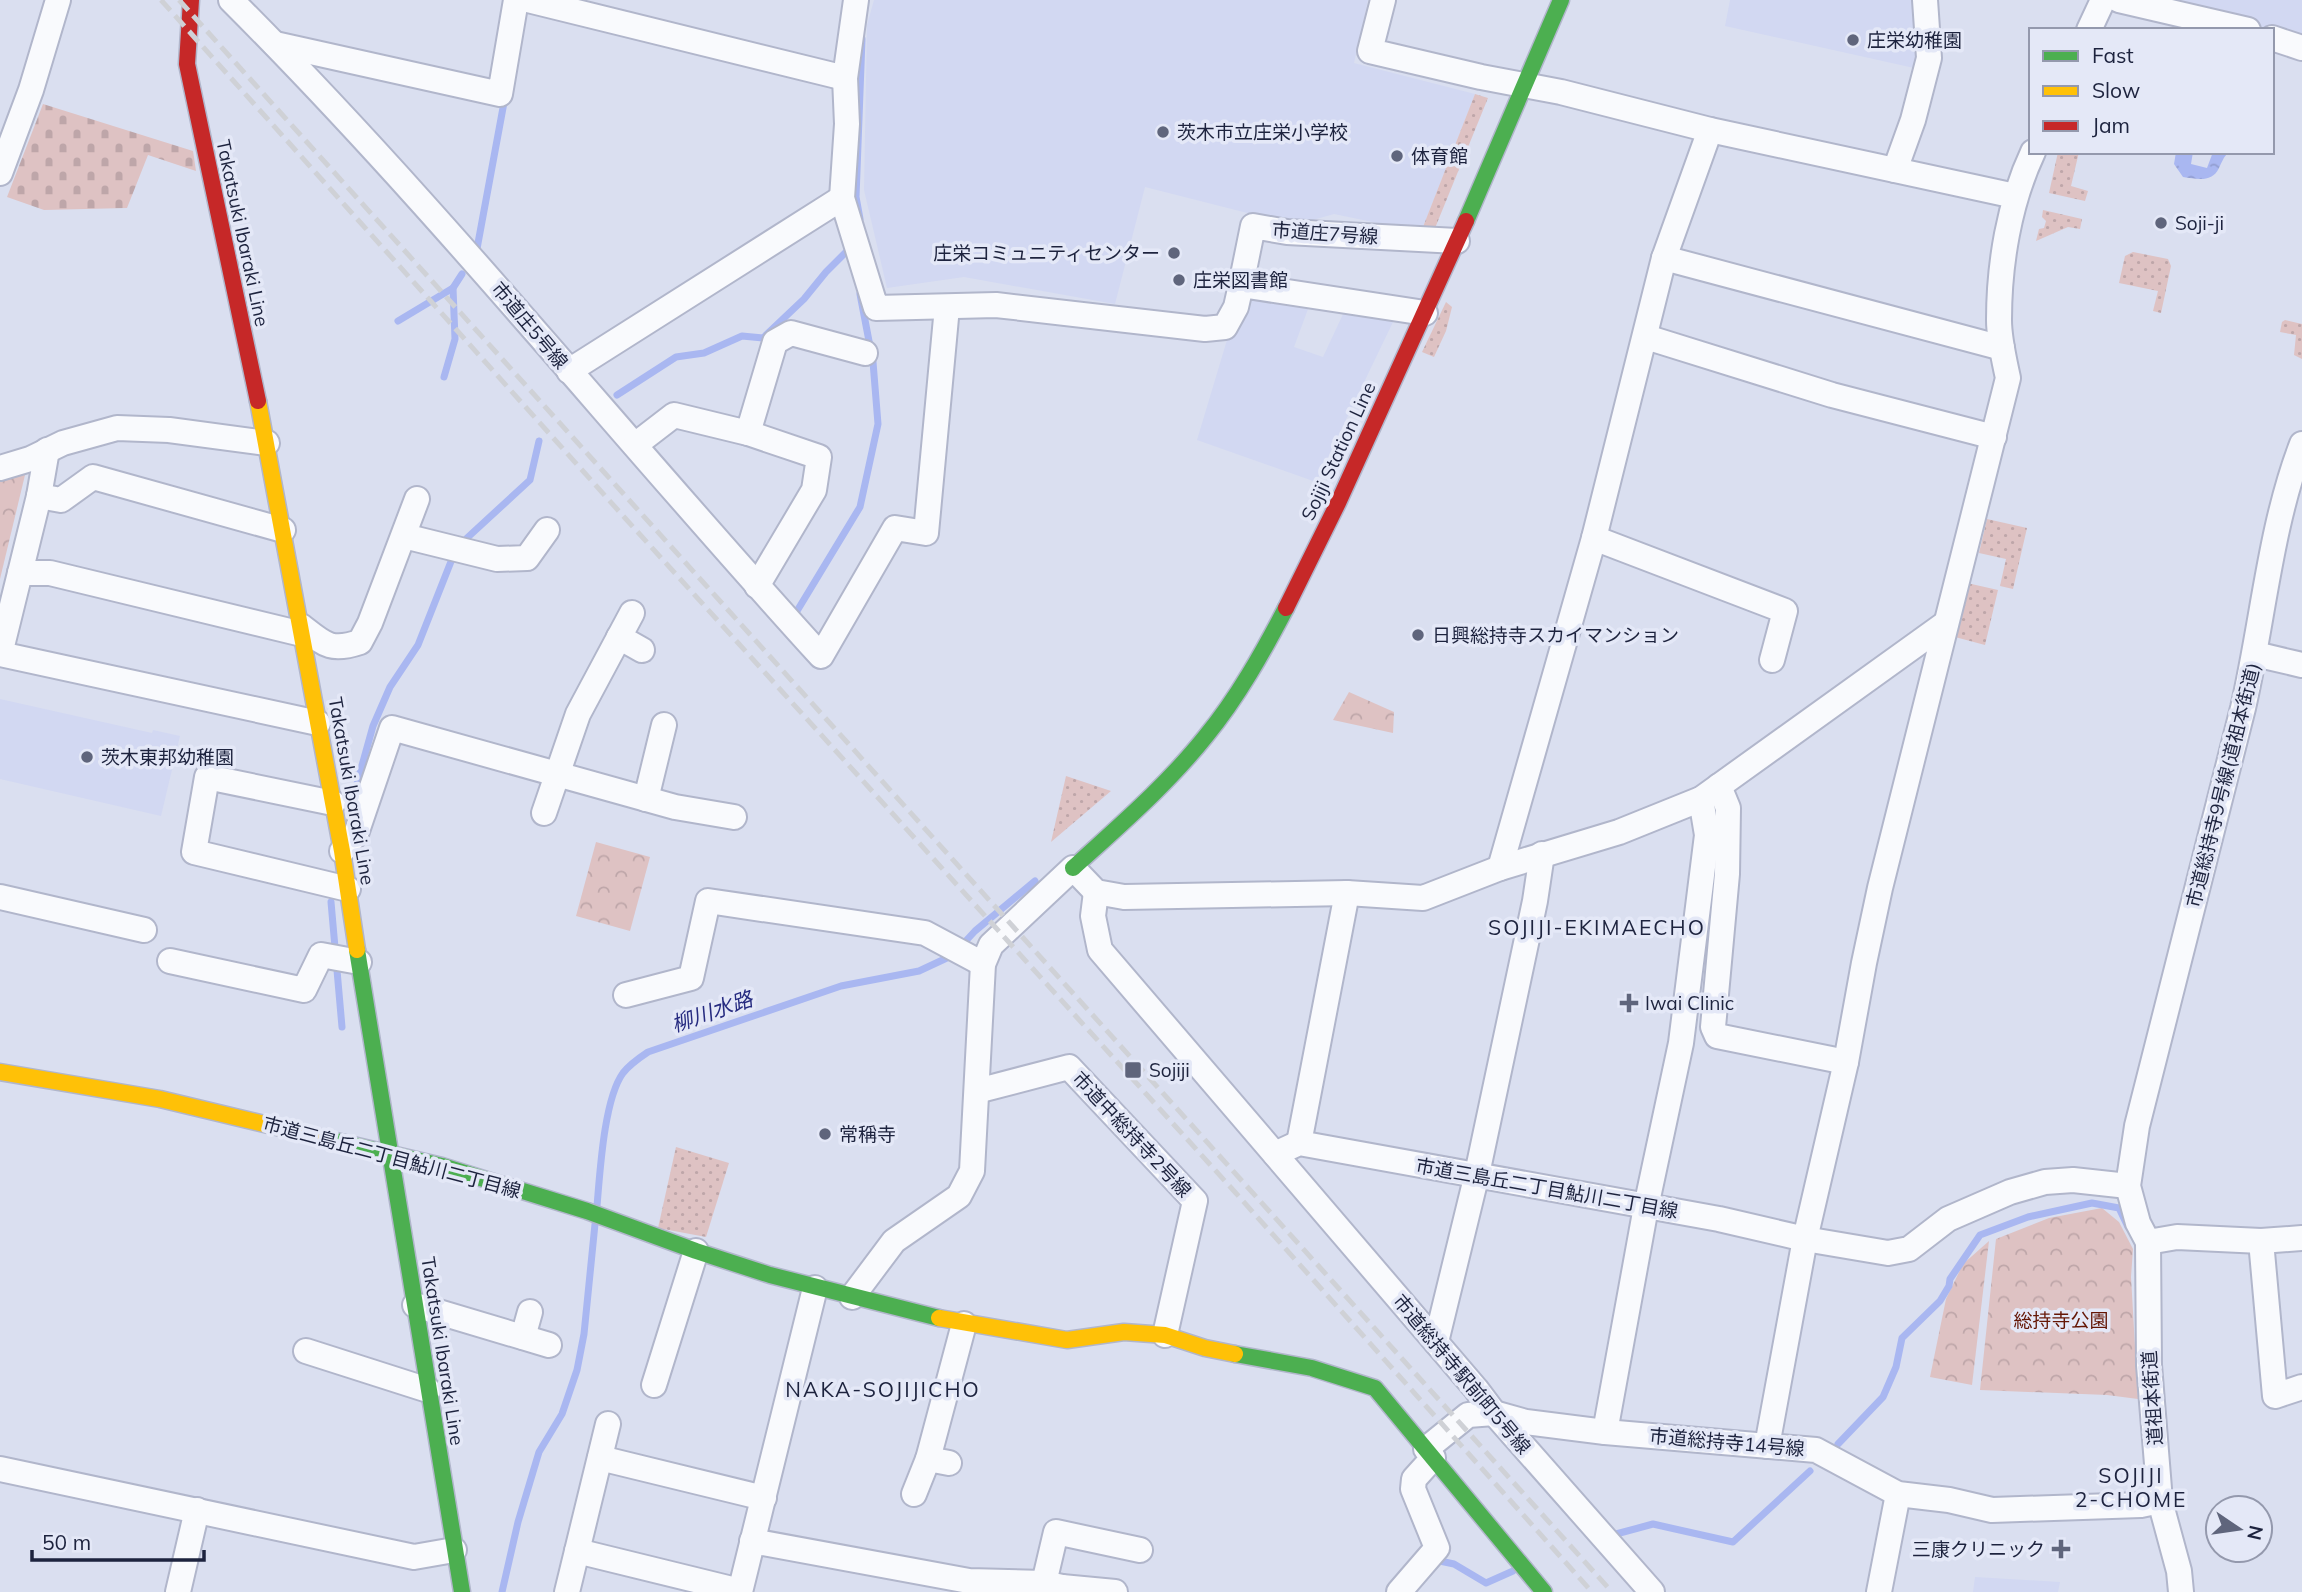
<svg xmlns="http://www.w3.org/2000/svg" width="2302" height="1592" font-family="Mulish,'Noto Sans JP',sans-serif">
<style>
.built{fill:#d2d8f2}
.grass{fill:url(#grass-dots)}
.cemetery{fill:url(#cemetery-stones)}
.park{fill:url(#park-crowns)}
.water{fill:url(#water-ripples)}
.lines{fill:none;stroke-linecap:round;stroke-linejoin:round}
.stream{stroke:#a9b7f1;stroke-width:7}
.street-casing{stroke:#b1b6cb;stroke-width:28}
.fast-casing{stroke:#b1b6cb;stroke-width:19}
.slow-casing{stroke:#b1b6cb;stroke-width:19}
.jam-casing{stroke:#b1b6cb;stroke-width:19}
.street{stroke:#f9fafd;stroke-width:24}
.fast{stroke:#4caf50;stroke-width:16}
.slow{stroke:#ffc107;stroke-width:16}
.jam{stroke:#c62828;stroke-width:16}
.rail{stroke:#cfd1d6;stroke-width:5;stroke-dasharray:14 7;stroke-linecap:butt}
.poi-dot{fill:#5f657c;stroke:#e4e8f7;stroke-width:2.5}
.labels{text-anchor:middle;stroke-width:7;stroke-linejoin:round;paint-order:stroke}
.poi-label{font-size:19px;fill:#1d233e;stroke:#e4e8f7;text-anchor:start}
.street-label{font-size:19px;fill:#1d233e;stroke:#e4e8f7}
.park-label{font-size:19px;fill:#641605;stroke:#e4e8f7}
.neighbourhood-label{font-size:21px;letter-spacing:2px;fill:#1d233e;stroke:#e4e8f7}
.water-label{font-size:21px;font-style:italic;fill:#262b80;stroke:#e4e8f7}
</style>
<defs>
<pattern id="grass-dots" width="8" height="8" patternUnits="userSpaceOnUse" patternTransform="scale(1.75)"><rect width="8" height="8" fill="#dec2c3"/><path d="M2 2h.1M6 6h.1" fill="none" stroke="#bea6a9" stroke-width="1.8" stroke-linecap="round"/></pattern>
<pattern id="cemetery-stones" width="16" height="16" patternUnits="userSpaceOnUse" patternTransform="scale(1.75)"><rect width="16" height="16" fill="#dec2c3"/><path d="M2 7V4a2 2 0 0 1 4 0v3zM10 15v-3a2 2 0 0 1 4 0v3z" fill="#bea6a9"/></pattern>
<pattern id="park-crowns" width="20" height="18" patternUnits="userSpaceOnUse" patternTransform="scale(1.75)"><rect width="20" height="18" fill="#dec2c3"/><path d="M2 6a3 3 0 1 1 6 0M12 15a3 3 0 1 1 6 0" fill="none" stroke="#bea6a9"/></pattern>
<pattern id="water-ripples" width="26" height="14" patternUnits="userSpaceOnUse" patternTransform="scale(1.75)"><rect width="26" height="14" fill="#a9b7f1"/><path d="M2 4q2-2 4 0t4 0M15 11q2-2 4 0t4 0" fill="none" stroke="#919dd0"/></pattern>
</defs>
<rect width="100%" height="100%" fill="#dadff0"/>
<g class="built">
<path d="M874 0H1368L1354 63 1475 94 1421 232 1334 214 1295 225 1145 187 1115 304 964 277 887 288 864 190 867 25Z"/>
<path d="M1730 0H1920L1923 70 1725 26Z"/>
<path d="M2159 0H2302V37L2263 27Z"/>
<path d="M1246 297 1308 309 1294 347 1323 357 1344 312 1393 322 1316 482 1197 440 1230 330Z"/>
<path d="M0 699 152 733 153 730 180 736 161 816 0 779Z"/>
<path d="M1975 1577 2060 1582 2058 1592H1973Z"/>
</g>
<g class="grass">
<path d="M1475 94 1488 98 1433 233 1421 232Z"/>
<path d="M2058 152H2079L2071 186 2088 191 2085 201 2049 193Z"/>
<path d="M2043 210 2082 219 2080 229 2068 227 2036 241 2039 229 2044 228 2046 221 2042 217Z"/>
<path d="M2133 252 2168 259 2171 266 2161 313 2153 311 2158 291 2119 283 2125 256Z"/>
<path d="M1446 302 1452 307 1446 331 1434 357 1422 352Z"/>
<path d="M2285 320 2302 324V359L2294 355 2296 335 2280 332 2282 322Z"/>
<path d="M1987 519 2027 528 2013 589 2000 586 2006 559 1979 553Z"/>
<path d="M1967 583 1998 590 1985 645 1955 637Z"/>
<path d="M1066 776 1111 791 1051 842Z"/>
<path d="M676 1147 729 1163 706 1237 658 1228Z"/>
</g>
<path class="cemetery" d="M43 104 193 151 196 171 148 155 127 208 44 210 7 197Z"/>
<g class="park">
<path d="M25 475 0 579V479Z"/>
<path d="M1349 692 1394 712 1393 733 1333 720Z"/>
<path d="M596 842 650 857 630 931 576 916Z"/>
<path d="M2102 1208 2119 1222 2133 1249 2131 1277 2138 1399 2107 1395 1980 1390 1996 1239 2049 1218Z"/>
<path d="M1989 1241 1972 1385 1930 1377 1946 1299 1963 1264Z"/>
</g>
<path class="water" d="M2176 152H2193L2191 164 2207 168 2213 152 2228 153C2223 158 2222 162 2219 168 2212 183 2197 179 2183 177L2174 164Z"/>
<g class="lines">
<g class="stream">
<path d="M860 219 856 197 862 39"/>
<path d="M476 254 505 97"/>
<path d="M398 321 453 288"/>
<path d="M444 377 455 339 453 288 462 274"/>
<path d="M617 395 676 357 704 353 742 336 763 338 804 299 826 272 851 247"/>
<path d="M797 611 860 507 878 424 873 362 860 294"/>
<path d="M349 812 373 726 390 687 418 645 452 559 467 538 530 480 539 441"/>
<path d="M331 902 342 1027"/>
<path d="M963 944 975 931 1035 881"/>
<path d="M597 1206C600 1172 604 1099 623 1073 630 1064 639 1058 648 1052L841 986 919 971 949 957"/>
<path d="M1838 1444 1883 1397 1896 1367 1902 1338 1940 1301 1949 1286 1950 1279 1980 1235 2028 1217 2092 1203 2119 1208 2128 1227"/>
<path d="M1616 1534 1653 1524 1733 1542 1810 1471"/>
<path d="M1435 1560 1454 1564 1486 1583 1513 1571"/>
<path d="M502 1592 518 1522 539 1452 562 1414 577 1370 584 1334 595 1224"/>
</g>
<defs>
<g id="street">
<path d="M231 0C439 208 623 439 821 656L895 528 926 533 947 307"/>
<path d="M528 0 845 78"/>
<path d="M856 0 845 78 847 124 842 198 876 308 996 305 1205 329 1225 327 1236 307 1241 285 1425 313"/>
<path d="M1383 0 1370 51 1481 77 1561 92 1710 130 2015 196"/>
<path d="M2119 0 2248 30"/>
<path d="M2089 30 2103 0"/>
<path d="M2272 38 2302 48"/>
<path d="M275 44 500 94 516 0"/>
<path d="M1895 170 1913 120 1929 58 1925 0"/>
<path d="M0 173 31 90 58 0"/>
<path d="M1664 258 2002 348"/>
<path d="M1241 285 1253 226 1287 232 1457 241"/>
<path d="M1646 337 1832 395 1994 437"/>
<path d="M569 371 842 198"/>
<path d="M748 433 819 457 814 490 757 586"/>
<path d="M635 445 674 415 748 433 775 342 791 333 865 353"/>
<path d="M0 468 30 459 63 443 117 428 169 430 267 443"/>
<path d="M39 496 61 500 93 477 283 530"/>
<path d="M404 536 497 559 527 558 547 530"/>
<path d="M1594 538 1785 611 1772 660"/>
<path d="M20 573H50L302 634"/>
<path d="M301 626C324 644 330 652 360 642L370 623 417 499"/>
<path d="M619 637 642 650"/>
<path d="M0 654 318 723"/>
<path d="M0 654 39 496 47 450"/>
<path d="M2255 654 2302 665"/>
<path d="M1719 786 1728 808 1727 874 1713 1027 1717 1036 1846 1062"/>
<path d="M646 799 664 725"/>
<path d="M333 803 207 777 194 852 348 889"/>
<path d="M544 813 578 714 632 613"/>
<path d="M342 851 356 834 392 728 675 807 734 817"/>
<path d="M1500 868 1594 538 1664 258 1710 130"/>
<path d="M1096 892 1093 916 1100 950 1476 1389 1494 1413 1652 1592"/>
<path d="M0 897 144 930"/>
<path d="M170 961 304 990 321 955 359 962"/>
<path d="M626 995 691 978 708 901 925 933 983 964"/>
<path d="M977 1091 1069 1067 1195 1201 1165 1335"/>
<path d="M1299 1143 1347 893"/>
<path d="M1275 1154 1299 1143 1719 1219 1805 1239 1888 1253 1909 1249 1948 1219 2010 1192 2045 1182 2073 1180 2128 1186"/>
<path d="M2261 1241 2275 1396 2302 1387"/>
<path d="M2148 1242 2177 1237 2261 1241 2302 1238"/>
<path d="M852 1297 894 1241 959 1196 972 1171 983 964 991 945 1073 868 1096 892 1124 897 1347 893 1423 898 1500 868 1619 832 1701 799 1946 623"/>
<path d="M415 1305 549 1345"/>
<path d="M523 1337 530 1312"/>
<path d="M1436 1342 1477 1174 1535 901 1542 854"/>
<path d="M306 1351 428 1390"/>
<path d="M654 1385 696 1251"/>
<path d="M1605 1432 1646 1207 1681 1043 1707 835 1701 799"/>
<path d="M1767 1446 1805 1239 1846 1062 1864 963 1880 888 2008 378C2004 359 1999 339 1999 320 1999 264 2009 203 2033 152"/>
<path d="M1426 1449 1468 1415 1494 1413 1526 1422 1605 1432 1816 1450 1898 1494 1949 1500 1992 1510 2141 1505 2160 1501"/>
<path d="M600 1458 764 1498"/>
<path d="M949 1463 928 1459 964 1324"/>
<path d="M0 1469 414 1557 454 1550"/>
<path d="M914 1494 928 1459"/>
<path d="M752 1541 969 1581 1044 1583"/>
<path d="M577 1551 740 1591"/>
<path d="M1062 1587 1115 1592"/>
<path d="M178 1592 197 1510"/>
<path d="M567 1592 608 1424"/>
<path d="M740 1592 815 1288"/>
<path d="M1062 1592V1587L1044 1583 1056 1532 1140 1550"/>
<path d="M1399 1592 1437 1548 1413 1489 1414 1479 1433 1458"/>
<path d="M1879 1592 1898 1494"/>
<path d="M2181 1592 2179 1571 2160 1501 2149 1365 2148 1242 2138 1223 2128 1186 2137 1126 2243 708C2263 621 2270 527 2302 444"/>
</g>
<g id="fast">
<path d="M1466 221 1561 0"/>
<path d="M1073 868C1119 826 1167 785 1206 736 1238 697 1263 652 1286 608"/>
<path d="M357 950 462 1592"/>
<path d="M323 1138 442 1166 587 1211 696 1251 770 1275 939 1318"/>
<path d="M1235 1354 1312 1368 1375 1388 1544 1592"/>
</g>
<g id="slow">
<path d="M258 401 342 851 357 950"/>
<path d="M0 1072 160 1099 323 1138"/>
<path d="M939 1318 1067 1340 1124 1332 1165 1335 1205 1348 1235 1354"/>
</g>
<g id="jam">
<path d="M191 0 187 64 258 401"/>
<path d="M1286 608 1338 503 1466 221"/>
</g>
</defs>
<use href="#street" class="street-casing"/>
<use href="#fast" class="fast-casing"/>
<use href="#slow" class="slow-casing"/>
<use href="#jam" class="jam-casing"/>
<use href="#street" class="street"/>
<use href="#fast" class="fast"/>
<use href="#slow" class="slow"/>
<use href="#jam" class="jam"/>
<g class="rail">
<path d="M161 0 625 518 1234 1191 1592 1592"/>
<path d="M179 0 1612 1592"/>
</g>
</g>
<g class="poi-dot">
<circle cx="1853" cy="40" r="7"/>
<circle cx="1163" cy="132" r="7"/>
<circle cx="1397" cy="156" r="7"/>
<circle cx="2161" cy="223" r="7"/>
<circle cx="1174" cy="253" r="7"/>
<circle cx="1179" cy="280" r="7"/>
<circle cx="1418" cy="635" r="7"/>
<circle cx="87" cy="757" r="7"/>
<path d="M1625.5 992.5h7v7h7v7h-7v7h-7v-7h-7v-7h7z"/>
<rect x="1124" y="1061" width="18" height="18" rx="3.5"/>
<circle cx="825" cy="1134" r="7"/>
<path d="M2057.5 1538.5h7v7h7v7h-7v7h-7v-7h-7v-7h7z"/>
</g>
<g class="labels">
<g class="poi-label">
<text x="1867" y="47">庄栄幼稚園</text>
<text x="1177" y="139">茨木市立庄栄小学校</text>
<text x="1411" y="163">体育館</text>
<text x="2175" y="230">Soji-ji</text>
<text x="1160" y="260" text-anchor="end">庄栄コミュニティセンター</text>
<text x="1193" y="287">庄栄図書館</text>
<text x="1432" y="642">日興総持寺スカイマンション</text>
<text x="101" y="764">茨木東邦幼稚園</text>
<text x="1645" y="1010">Iwai Clinic</text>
<text x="1149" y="1077">Sojiji</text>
<text x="839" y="1141">常稱寺</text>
<text x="2045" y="1556" text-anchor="end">三康クリニック</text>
</g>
<g class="street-label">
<text transform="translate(243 233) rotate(78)" y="7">Takatsuki Ibaraki Line</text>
<text transform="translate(1325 233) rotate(4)" y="7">市道庄7号線</text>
<text transform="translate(530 325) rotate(50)" y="7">市道庄5号線</text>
<text transform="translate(1338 451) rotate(-65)" y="7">Sojiji Station Line</text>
<text transform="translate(2223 785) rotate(-76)" y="7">市道総持寺9号線(道祖本街道)</text>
<text transform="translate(352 791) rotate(80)" y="7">Takatsuki Ibaraki Line</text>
<text transform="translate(1132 1134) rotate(47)" y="7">市道中総持寺2号線</text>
<text transform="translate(392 1157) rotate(15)" y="7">市道三島丘二丁目鮎川二丁目線</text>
<text transform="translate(1547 1188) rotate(10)" y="7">市道三島丘二丁目鮎川二丁目線</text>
<text transform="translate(443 1351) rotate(81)" y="7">Takatsuki Ibaraki Line</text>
<text transform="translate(1462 1374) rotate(50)" y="7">市道総持寺駅前町5号線</text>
<text transform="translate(2152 1398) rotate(-94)" y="7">道祖本街道</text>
<text transform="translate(1727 1442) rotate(5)" y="7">市道総持寺14号線</text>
</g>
<g class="park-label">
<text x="2061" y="1327">総持寺公園</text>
</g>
<g class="neighbourhood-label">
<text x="1597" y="935">SOJIJI-EKIMAECHO</text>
<text x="883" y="1397">NAKA-SOJIJICHO</text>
<text x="2131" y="1483">SOJIJI<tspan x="2131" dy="24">2-CHOME</tspan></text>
</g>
<g class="water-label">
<text transform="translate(712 1012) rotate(-19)" y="7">柳川水路</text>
</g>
</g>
<rect x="2029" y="28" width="245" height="126" fill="#e4e8f7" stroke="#9499ad" stroke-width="2"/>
<rect x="2043" y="51" width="35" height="10" fill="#4caf50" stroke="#9499ad" stroke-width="2"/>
<text x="2092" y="63" font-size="21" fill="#1d233e">Fast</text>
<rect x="2043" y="86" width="35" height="10" fill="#ffc107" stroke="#9499ad" stroke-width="2"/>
<text x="2092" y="98" font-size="21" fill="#1d233e">Slow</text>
<rect x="2043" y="121" width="35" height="10" fill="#c62828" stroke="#9499ad" stroke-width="2"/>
<text x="2092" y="133" font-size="21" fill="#1d233e">Jam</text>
<g transform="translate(2239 1529) rotate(103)"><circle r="33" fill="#e4e8f7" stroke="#9499ad" stroke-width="2"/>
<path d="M0-5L12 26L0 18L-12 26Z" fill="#5f657c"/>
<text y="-10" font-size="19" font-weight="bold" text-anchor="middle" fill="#1d233e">N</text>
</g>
<path d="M32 1550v10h172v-10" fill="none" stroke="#1d233e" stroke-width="3.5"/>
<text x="42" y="1550" font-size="21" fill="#1d233e" stroke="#e4e8f7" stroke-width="5" paint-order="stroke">50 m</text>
</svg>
